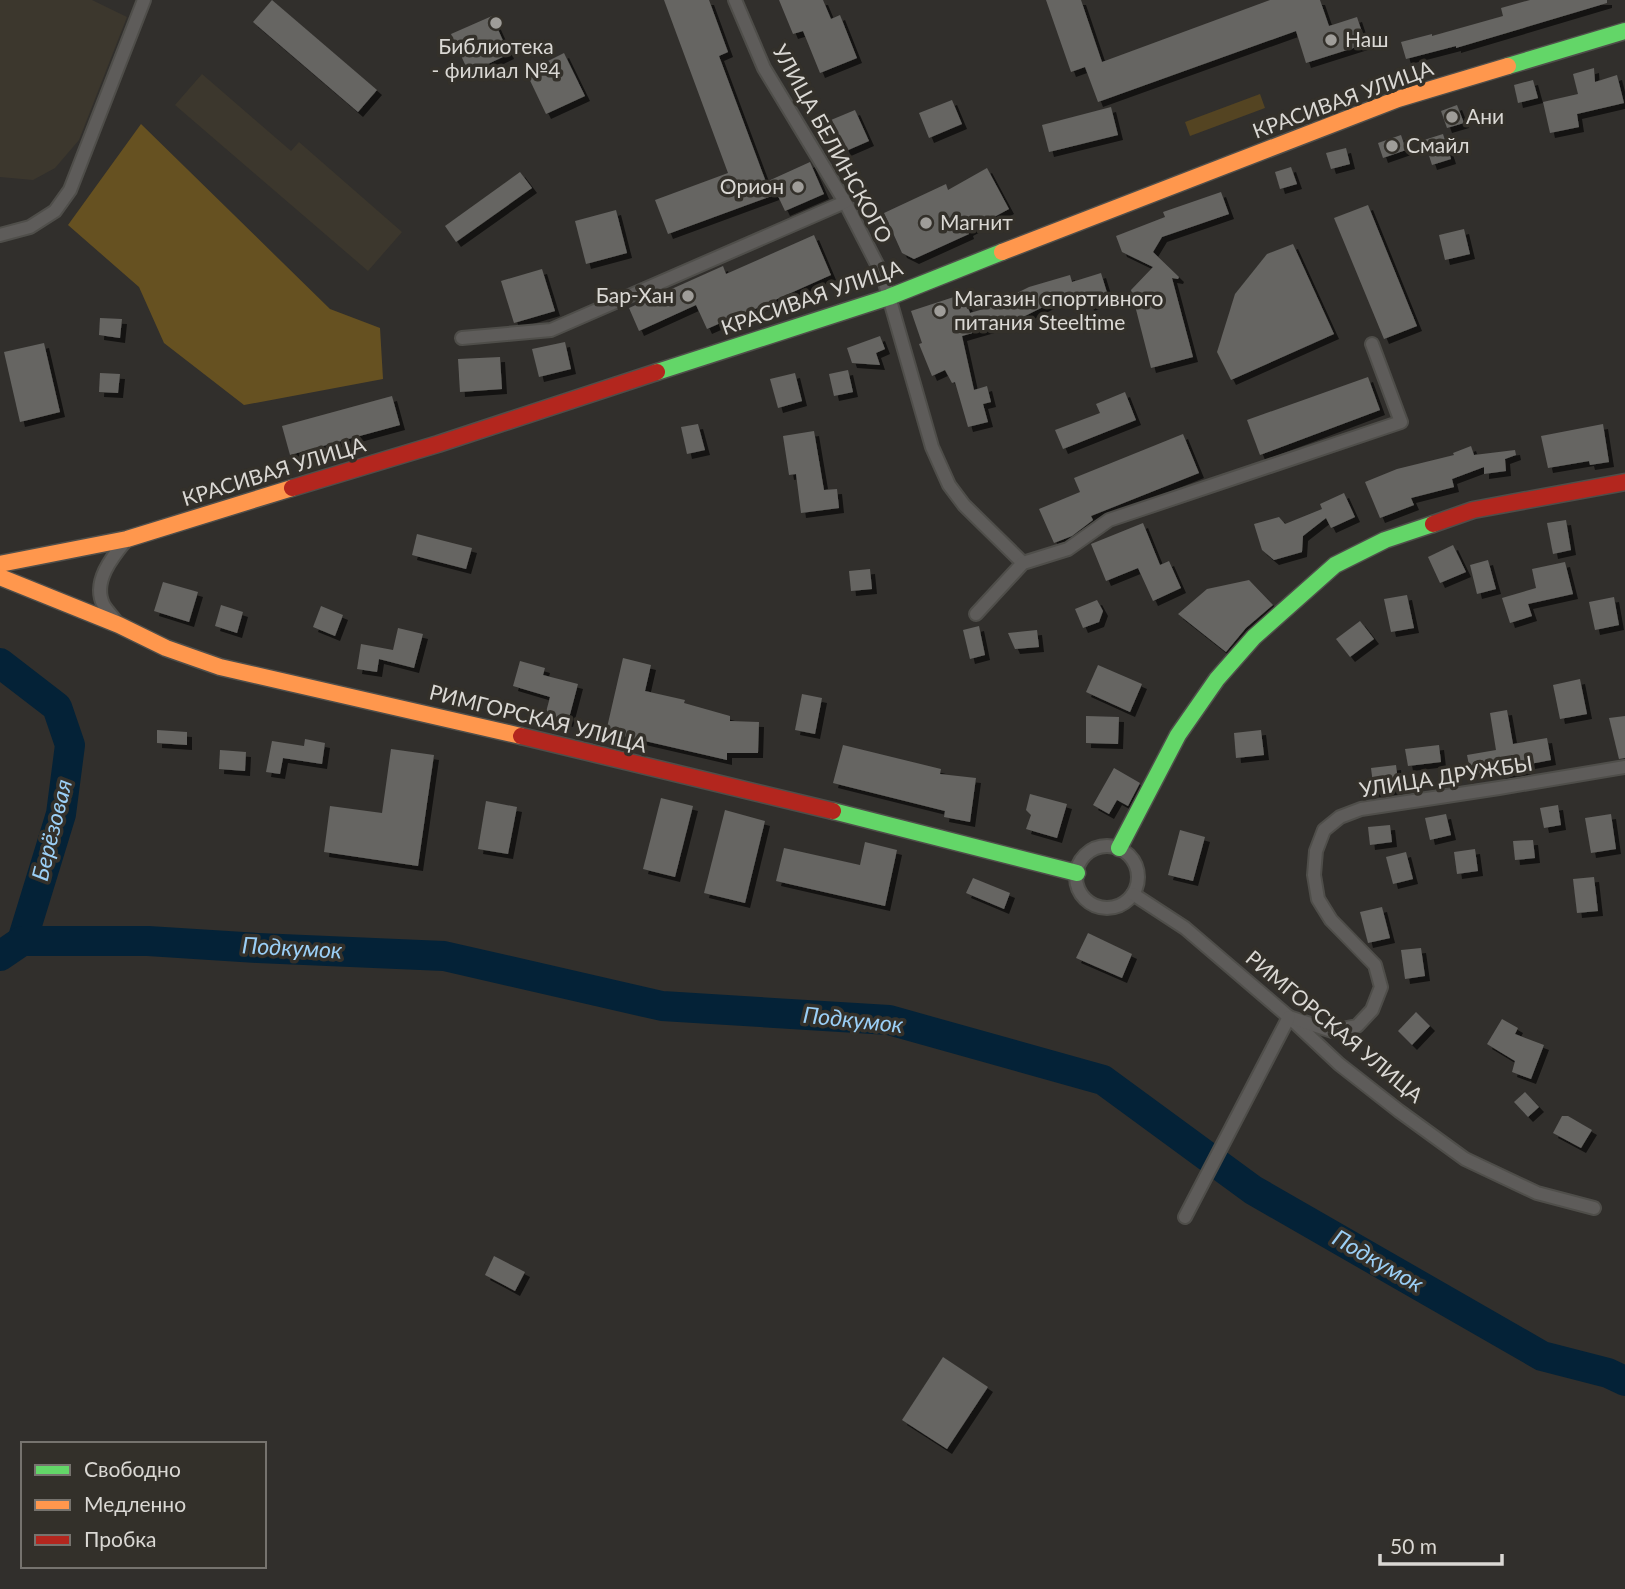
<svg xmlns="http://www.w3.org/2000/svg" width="1625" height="1589" font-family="Lato,sans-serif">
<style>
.built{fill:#3c372d}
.green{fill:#544422}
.forest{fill:#665121}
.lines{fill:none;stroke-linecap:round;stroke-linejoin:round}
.river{stroke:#042237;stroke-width:30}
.building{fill:#666562;filter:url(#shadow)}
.street-casing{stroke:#4f4e4a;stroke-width:16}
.fast-casing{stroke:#4f4e4a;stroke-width:19}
.slow-casing{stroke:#4f4e4a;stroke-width:19}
.jam-casing{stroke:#4f4e4a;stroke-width:19}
.street{stroke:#5e5c5a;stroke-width:12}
.fast{stroke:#63d668;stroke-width:16}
.slow{stroke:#ff974d;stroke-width:16}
.jam{stroke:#b3261e;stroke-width:16}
.poi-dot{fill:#9f9d99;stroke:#33302a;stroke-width:2.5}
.labels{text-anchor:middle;stroke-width:7;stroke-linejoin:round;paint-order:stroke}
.poi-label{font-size:21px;fill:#dad8d4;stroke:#33302a;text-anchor:start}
.street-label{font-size:21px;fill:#dad8d4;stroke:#33302a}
.water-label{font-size:23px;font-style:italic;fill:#9bcff6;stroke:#33302a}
</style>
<defs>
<filter id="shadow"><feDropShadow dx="5" dy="5" stdDeviation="0" flood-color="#0009"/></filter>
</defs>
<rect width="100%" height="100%" fill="#312f2c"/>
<g class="built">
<path d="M0 0H92L127 17 79 140 55 168 33 180 0 177Z"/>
<path d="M202 74 291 151 299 142 402 232 368 271 175 105Z"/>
</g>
<path class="green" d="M1260 94 1265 108 1190 136 1185 122Z"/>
<path class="forest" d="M141 124 330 309 380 328 383 379 244 405 164 343 139 287 68 225Z"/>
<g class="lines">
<g class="river">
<path d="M0 663 57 707 70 745 61 814 22 941"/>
<path d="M0 956 22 941H148L258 948 444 956 662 1006 889 1020 1103 1080 1253 1190 1542 1356 1608 1373 1625 1381"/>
</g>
</g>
<g class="building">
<path d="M272 0 377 90 358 112 253 22Z"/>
<path d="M664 0H709L728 52 719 56 766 182 810 162 824 194 785 211 777 194 668 234 655 200 728 173Z"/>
<path d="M779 0H823L831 19 840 15 857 58 820 73 803 31 793 34Z"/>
<path d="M1046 0H1081L1102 62 1270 0H1320L1329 26 1357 17 1366 44 1306 63 1296 31 1098 102 1085 67 1071 72Z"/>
<path d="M1530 0H1607V3L1456 48V46L1406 59 1401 42 1432 34V36L1503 16 1501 8Z"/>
<path d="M492 16 509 54 469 73 451 34Z"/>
<path d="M564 53 585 96 546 114 526 72Z"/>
<path d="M1594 68 1595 82 1617 75 1624 103 1577 114 1579 127 1550 133 1543 102 1578 94 1573 74Z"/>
<path d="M1533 80 1538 98 1518 103 1514 85Z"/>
<path d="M952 100 962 124 929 138 919 113Z"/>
<path d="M1457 105 1464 123 1447 128 1441 111Z"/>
<path d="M1111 107 1118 135 1049 152 1042 125Z"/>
<path d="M855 110 869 141 846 151 831 120Z"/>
<path d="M1443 134 1451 159 1432 165 1424 140Z"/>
<path d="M1401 135 1406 150 1383 158 1378 143Z"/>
<path d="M1346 148 1350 164 1331 169 1326 153Z"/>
<path d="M1291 167 1297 184 1280 189 1275 172Z"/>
<path d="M987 168 1009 209 968 231 969 234 914 259 902 253 884 213 946 184 948 190Z"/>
<path d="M520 172 532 188 456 242 445 226Z"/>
<path d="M1221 192 1229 214 1162 237 1153 252 1179 277 1178 279 1172 278 1193 357 1151 368 1131 290 1153 267 1122 252 1116 236 1165 217 1163 212Z"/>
<path d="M1368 205 1417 326 1384 339 1334 218Z"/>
<path d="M616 210 627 253 586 264 575 221Z"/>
<path d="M1464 229 1470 254 1445 260 1439 235Z"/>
<path d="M814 235 831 275 744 314 743 313 707 329 696 305 639 331 629 308 723 266 726 274Z"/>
<path d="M1293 244 1334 334 1231 380 1217 352 1235 294 1267 254Z"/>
<path d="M542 269 555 311 514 323 501 281Z"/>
<path d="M1101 273 1109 299 1089 306 1085 293 1051 303 1017 320 962 336 974 390 987 386 991 402 983 404 988 422 968 427 955 382 952 383 945 370 932 376 919 344 922 343 911 311 963 294 970 313 1010 301 1009 297 1029 287 1070 275 1072 282Z"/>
<path d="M100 318 122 319 120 338 99 335Z"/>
<path d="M880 336 885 349 876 353 880 365 852 363 847 348Z"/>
<path d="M565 342 571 369 539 377 532 349Z"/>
<path d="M44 343 60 412 20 422 4 352Z"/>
<path d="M500 357 502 389 460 392 458 359Z"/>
<path d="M848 370 853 392 834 396 829 374Z"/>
<path d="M100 373 120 374 118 393 99 392Z"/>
<path d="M795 373 802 401 778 408 770 379Z"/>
<path d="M1368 377 1380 410 1260 455 1247 420Z"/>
<path d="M1125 392 1136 420 1063 449 1055 430 1100 413 1096 404Z"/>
<path d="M392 396 400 425 290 455 282 426Z"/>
<path d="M698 424 705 450 687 454 681 427Z"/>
<path d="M1603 424 1609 462 1590 465 1589 461 1548 468 1541 436Z"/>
<path d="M814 431 824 490 837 489 839 508 801 513 796 474 789 475 783 436Z"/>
<path d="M1183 434 1199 473 1091 516 1093 520 1072 536 1054 543 1039 509 1080 492 1074 478Z"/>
<path d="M1471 446 1474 455 1515 450 1516 455 1505 459 1506 471 1484 474V467L1452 479 1454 487 1411 498 1414 505 1380 518 1365 482 1397 469 1454 455 1453 453Z"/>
<path d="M1344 493 1355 517 1331 528 1326 518 1303 536 1302 552 1274 560 1262 550 1254 524 1279 517 1285 524 1322 509 1320 504Z"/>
<path d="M1566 520 1571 550 1553 554 1547 523Z"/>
<path d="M1143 523 1160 565 1169 561 1181 588 1153 601 1138 568 1106 581 1091 544Z"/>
<path d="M417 534 472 548 466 569 412 555Z"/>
<path d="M1453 545 1466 572 1440 583 1428 557Z"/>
<path d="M1488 560 1496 589 1477 594 1470 565Z"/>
<path d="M1565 562 1573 594 1528 604 1532 616 1510 623 1502 598 1536 588 1532 569Z"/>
<path d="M870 569 872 589 851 591 849 571Z"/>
<path d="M1249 580 1273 605 1246 628 1226 652 1178 614 1207 589Z"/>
<path d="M163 582 198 592 189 622 154 611Z"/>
<path d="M1407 595 1414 628 1391 632 1384 599Z"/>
<path d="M1614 597 1619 625 1595 630 1589 602Z"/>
<path d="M1097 600 1103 611 1099 622 1083 628 1075 609Z"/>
<path d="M221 605 243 612 237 633 215 626Z"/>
<path d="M321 606 343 615 335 636 313 627Z"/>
<path d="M1360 621 1374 639 1350 657 1336 639Z"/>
<path d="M979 626 985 655 970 659 963 630Z"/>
<path d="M398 628 423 634 414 668 379 659 377 672 357 669 361 644 393 650Z"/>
<path d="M1037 630 1039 647 1015 649 1008 633Z"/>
<path d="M623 658 651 665 645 691 685 700 684 703 730 716V721L759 722 758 753H727V760L606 732Z"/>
<path d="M520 661 545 668 543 675 578 684 568 722 545 716 550 697 513 686Z"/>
<path d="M1098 665 1142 684 1130 712 1086 692Z"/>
<path d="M1580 679 1587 714 1560 719 1553 685Z"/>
<path d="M802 694 822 698 815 734 795 730Z"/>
<path d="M1507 710 1513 744 1547 738 1551 760 1525 765 1526 773 1501 777 1500 770 1471 775 1467 755 1496 750 1490 713Z"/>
<path d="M1086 716 1119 717 1118 744 1086 743Z"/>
<path d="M1625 716V758L1619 759 1609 718Z"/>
<path d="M157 730 187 732V745L157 743Z"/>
<path d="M1261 730 1264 755 1236 758 1234 733Z"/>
<path d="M305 739 325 743 322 764 283 758 280 774 266 772 272 741 304 746Z"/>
<path d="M843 745 941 769 940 774 976 778 970 822 944 817 945 811 833 783Z"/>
<path d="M1439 745 1441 762 1408 766 1405 749Z"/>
<path d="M391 749 434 755 418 866 324 852 330 806 382 813Z"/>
<path d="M220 750 246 752 245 771 219 769Z"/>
<path d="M1396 765 1399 789 1374 792 1371 768Z"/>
<path d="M1114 768 1140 783 1128 806 1117 800 1109 814 1093 805Z"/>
<path d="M1030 794 1067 804 1057 838 1026 829 1031 815 1026 810Z"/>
<path d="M661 798 693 806 675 877 643 869Z"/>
<path d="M486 801 517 807 508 854 478 849Z"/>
<path d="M1558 805 1561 825 1544 828 1540 808Z"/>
<path d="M725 810 765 821 745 903 704 893Z"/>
<path d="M1446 814 1451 835 1430 840 1425 818Z"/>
<path d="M1611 814 1616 849 1591 853 1585 818Z"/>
<path d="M1390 825 1392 842 1370 845 1368 827Z"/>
<path d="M1180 830 1205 837 1193 881 1168 875Z"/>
<path d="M1533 840 1535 858 1515 860 1513 841Z"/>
<path d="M865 842 897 850 885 906 776 881 784 848 860 865Z"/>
<path d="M1475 849 1478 871 1457 874 1454 852Z"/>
<path d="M1406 852 1413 879 1393 884 1386 857Z"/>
<path d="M1594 877 1598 911 1577 913 1573 879Z"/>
<path d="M973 878 1010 893 1004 909 966 893Z"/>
<path d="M1382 907 1390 938 1368 943 1360 912Z"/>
<path d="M1088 933 1132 954 1122 978 1076 958Z"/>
<path d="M1421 948 1425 976 1405 979 1401 950Z"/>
<path d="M1416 1012 1430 1026 1412 1045 1398 1031Z"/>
<path d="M1502 1019 1518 1028 1515 1034 1544 1045 1531 1079 1512 1072 1515 1061 1487 1044Z"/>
<path d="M1525 1092 1539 1107 1528 1117 1514 1102Z"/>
<path d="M1562 1116H1568L1592 1130 1581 1148 1553 1133Z"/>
<path d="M494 1256 525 1272 515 1291 485 1275Z"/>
<path d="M943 1357 988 1387 947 1449 902 1420Z"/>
</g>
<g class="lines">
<defs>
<g id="street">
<path d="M735 0 764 68 845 202 883 276 932 447 949 485 964 505 1023 563"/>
<path d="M0 235 30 227 55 211 70 190 144 0"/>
<path d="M462 338 551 330 845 202"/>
<path d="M976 614 1023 563 1068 549 1109 520 1401 422 1372 344"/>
<path d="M118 624C114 618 108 612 104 606 91 582 113 556 127 539"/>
<circle cx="1107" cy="877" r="31"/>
<path d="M1133 894 1185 928 1289 1017 1339 1064 1399 1111 1465 1159 1537 1193 1594 1208"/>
<path d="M1289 1017 1332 1031 1357 1026 1372 1010 1381 987 1375 965 1331 920 1318 899 1314 875 1316 851 1324 830 1340 817 1361 809 1499 788 1625 767"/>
<path d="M1185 1217 1289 1017"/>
</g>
<g id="fast">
<path d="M1508 66 1625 31"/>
<path d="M657 372 889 297 1002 252"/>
<path d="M833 811 1077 873"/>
<path d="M1119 848 1178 735 1217 679 1254 637 1335 565 1385 540 1433 524"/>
</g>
<g id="slow">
<path d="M1002 252 1398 99 1508 66"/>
<path d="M0 564 127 539 292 488"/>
<path d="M0 577 119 625 166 648 220 667 521 736"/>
</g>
<g id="jam">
<path d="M292 488 438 444 657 372"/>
<path d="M1433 524 1473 510 1625 482"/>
<path d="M521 736 833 811"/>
</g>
</defs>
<use href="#street" class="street-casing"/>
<use href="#fast" class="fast-casing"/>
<use href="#slow" class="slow-casing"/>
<use href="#jam" class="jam-casing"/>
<use href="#street" class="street"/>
<use href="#fast" class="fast"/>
<use href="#slow" class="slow"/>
<use href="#jam" class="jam"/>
</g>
<g class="poi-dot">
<circle cx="496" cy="23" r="7"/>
<circle cx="1331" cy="40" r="7"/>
<circle cx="1452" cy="117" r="7"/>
<circle cx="1392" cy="146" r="7"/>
<circle cx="798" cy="187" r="7"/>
<circle cx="926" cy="223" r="7"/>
<circle cx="688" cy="296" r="7"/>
<circle cx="940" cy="311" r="7"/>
</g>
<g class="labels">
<g class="poi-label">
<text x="1345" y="47">Наш</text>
<text x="496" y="54" text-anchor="middle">Библиотека<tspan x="496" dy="24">- филиал №4</tspan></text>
<text x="1466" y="124">Ани</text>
<text x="1406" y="153">Смайл</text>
<text x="784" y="194" text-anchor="end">Орион</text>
<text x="940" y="230">Магнит</text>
<text x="674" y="303" text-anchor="end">Бар-Хан</text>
<text x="954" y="306">Магазин спортивного<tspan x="954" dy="24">питания Steeltime</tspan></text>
</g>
<g class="street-label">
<text transform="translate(1343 100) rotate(-20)" y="7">КРАСИВАЯ УЛИЦА</text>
<text transform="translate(832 144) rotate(61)" y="7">УЛИЦА БЕЛИНСКОГО</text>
<text transform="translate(812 298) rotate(-19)" y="7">КРАСИВАЯ УЛИЦА</text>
<text transform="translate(274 472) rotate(-17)" y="7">КРАСИВАЯ УЛИЦА</text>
<text transform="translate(538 719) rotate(14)" y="7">РИМГОРСКАЯ УЛИЦА</text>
<text transform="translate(1446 777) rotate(-9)" y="7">УЛИЦА ДРУЖБЫ</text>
<text transform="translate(1334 1027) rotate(40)" y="7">РИМГОРСКАЯ УЛИЦА</text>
</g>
<g class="water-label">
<text transform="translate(52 830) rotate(-76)" y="8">Берёзовая</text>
<text transform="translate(292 948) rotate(3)" y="8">Подкумок</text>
<text transform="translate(853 1020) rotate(6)" y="8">Подкумок</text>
<text transform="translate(1378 1261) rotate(30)" y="8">Подкумок</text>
</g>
</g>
<rect x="21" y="1442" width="245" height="126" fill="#33302a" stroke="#76736e" stroke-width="2"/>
<rect x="35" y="1465" width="35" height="10" fill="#63d668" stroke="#76736e" stroke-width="2"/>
<text x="84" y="1477" font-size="21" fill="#dad8d4">Свободно</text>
<rect x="35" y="1500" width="35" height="10" fill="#ff974d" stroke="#76736e" stroke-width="2"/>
<text x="84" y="1512" font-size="21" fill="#dad8d4">Медленно</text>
<rect x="35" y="1535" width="35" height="10" fill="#b3261e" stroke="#76736e" stroke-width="2"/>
<text x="84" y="1547" font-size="21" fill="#dad8d4">Пробка</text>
<path d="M1380 1554v10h122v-10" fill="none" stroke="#dad8d4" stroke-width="3.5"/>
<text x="1390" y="1554" font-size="21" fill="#dad8d4" stroke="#33302a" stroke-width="5" paint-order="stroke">50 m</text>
</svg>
